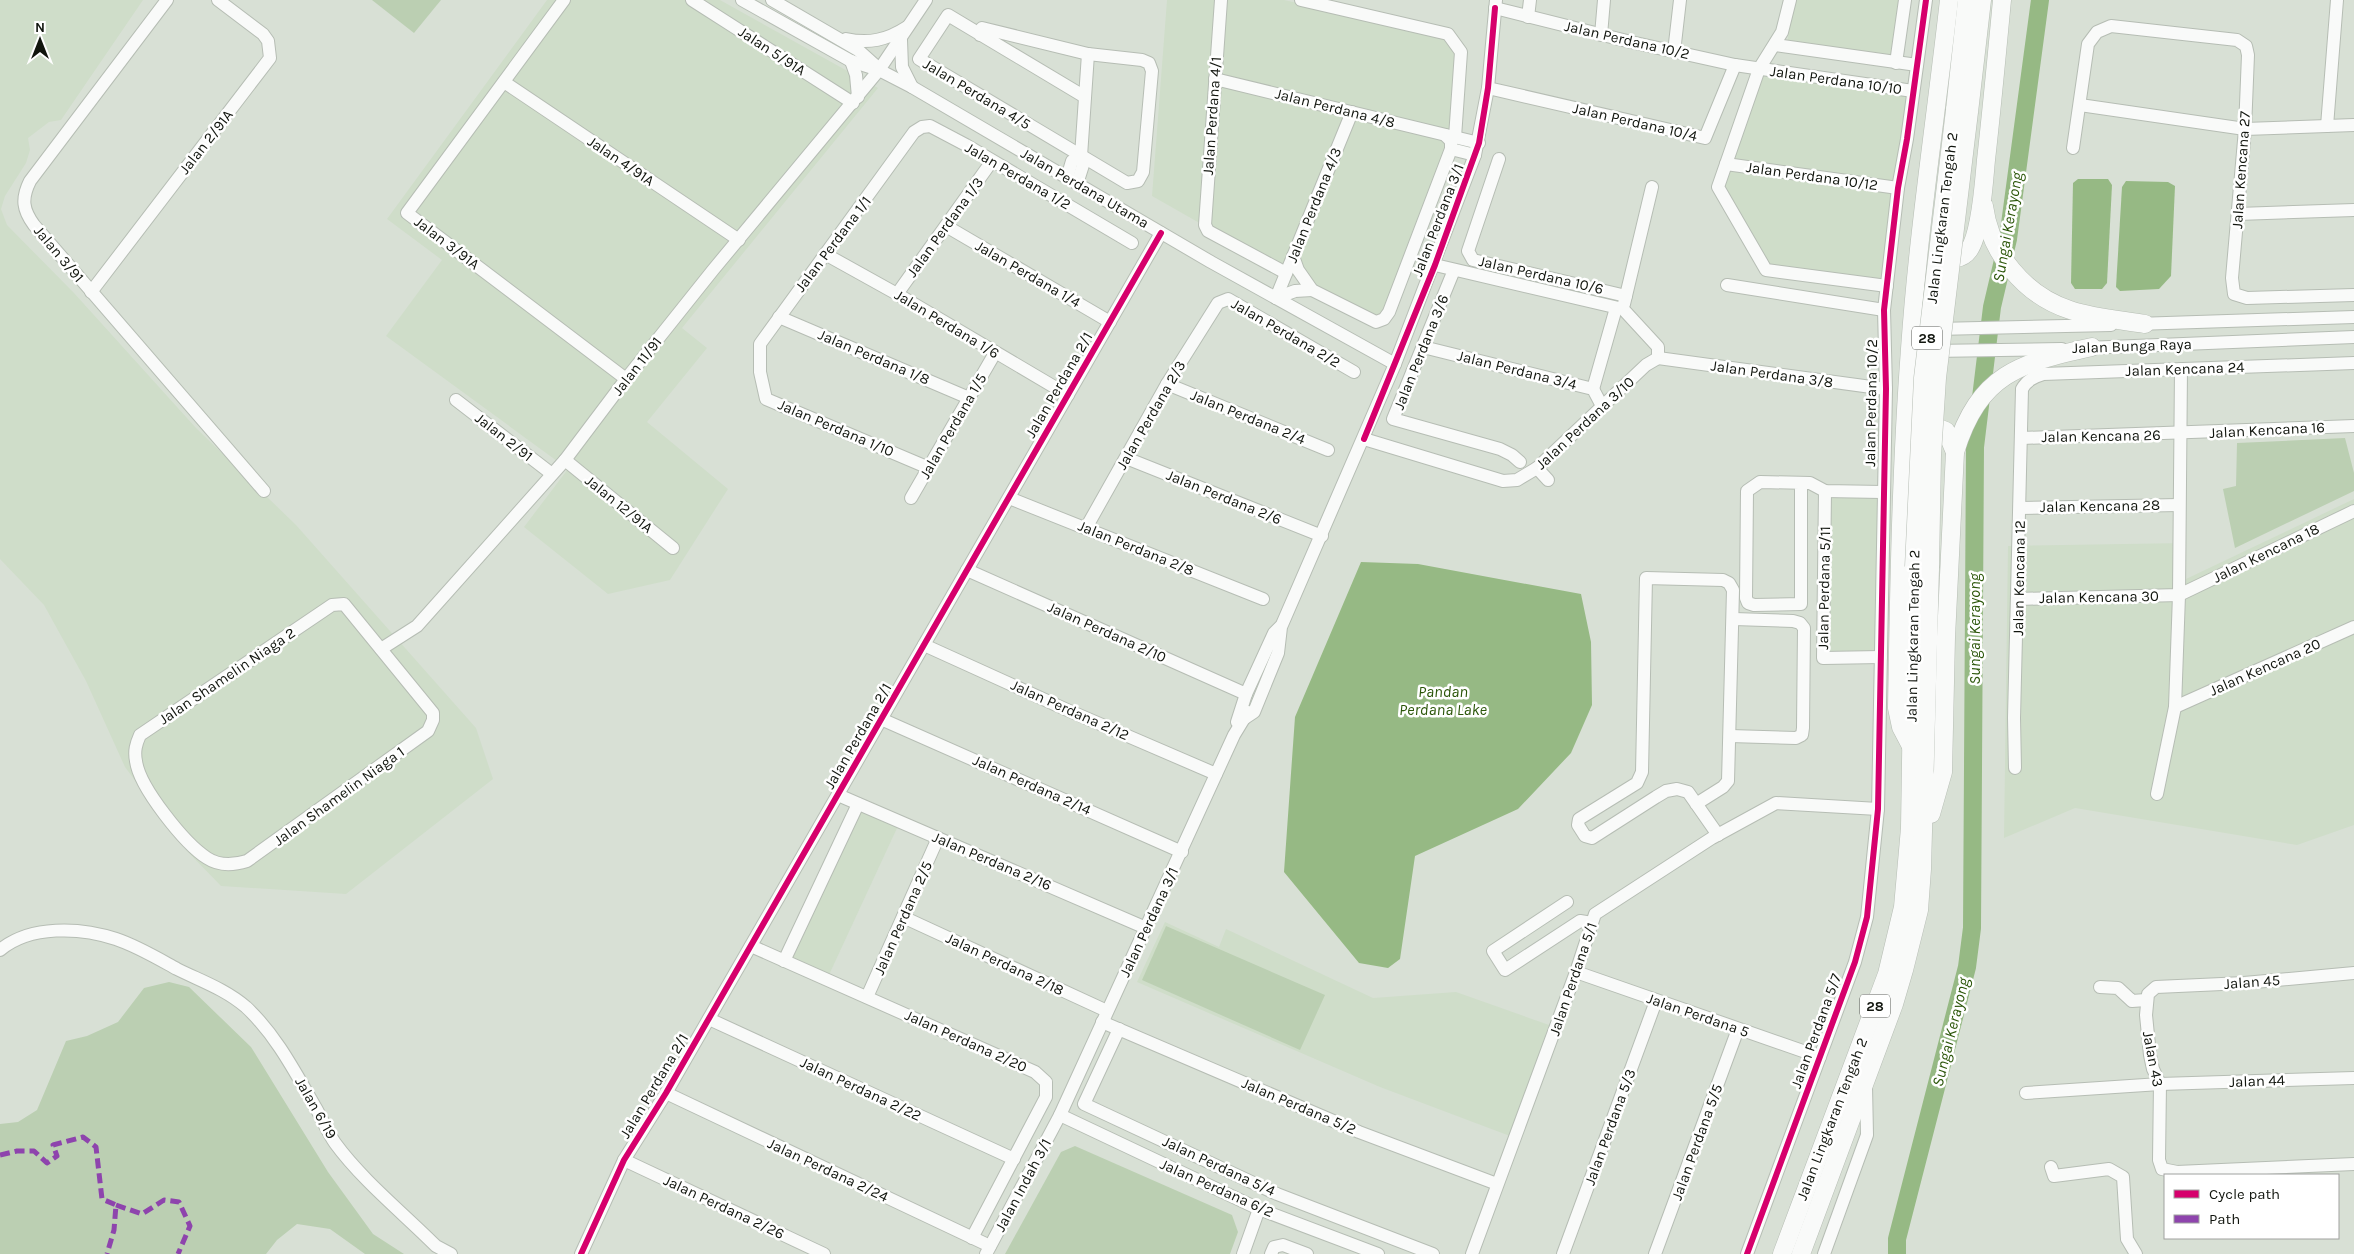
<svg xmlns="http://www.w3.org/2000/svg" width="2354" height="1254" font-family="Karla,sans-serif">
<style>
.built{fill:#cfddc9}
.green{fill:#bbcfb2}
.water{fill:#96b984}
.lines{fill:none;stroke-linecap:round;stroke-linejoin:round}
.river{stroke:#96b984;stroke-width:18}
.minor-casing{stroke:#b6bdb4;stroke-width:14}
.highway-casing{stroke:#b6bdb4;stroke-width:19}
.minor{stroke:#f9faf9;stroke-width:12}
.highway{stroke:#f9faf9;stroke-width:18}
.highway-bridge-casing{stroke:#b6bdb4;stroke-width:19;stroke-linecap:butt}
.highway-bridge{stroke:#f9faf9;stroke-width:18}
.quiet{stroke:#8e44ad;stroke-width:5;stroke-dasharray:10 5;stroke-linecap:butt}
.cycleway-casing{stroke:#fff;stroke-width:9}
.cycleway{stroke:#d6006c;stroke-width:6}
.labels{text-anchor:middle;stroke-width:5;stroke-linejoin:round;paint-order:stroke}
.shield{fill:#fff;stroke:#585b56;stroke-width:1}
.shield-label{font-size:14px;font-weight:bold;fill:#11150e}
.street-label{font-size:15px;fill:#11150e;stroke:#fff}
.water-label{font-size:16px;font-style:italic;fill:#2b5609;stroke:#fff}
</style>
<rect width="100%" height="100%" fill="#d8e0d5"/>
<g class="built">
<path d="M0 0H143L61 120 49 122 28 138 30 150 26 163 5 196 1 209 7 225 74 293 196 428 296 525 476 728 493 779 346 894 221 886 187 851 125 767 86 681 44 605 0 559Z"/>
<path d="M547 0H720L878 88 682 328 707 348 647 422 728 489 670 580 608 594 524 527 568 469 386 336 442 260 387 219Z"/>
<path d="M1167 0H1284L1446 37 1457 52 1452 132 1383 315 1377 318 1314 288 1152 196Z"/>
<path d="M1794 0H1900L1894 57 1787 43Z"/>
<path d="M1762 72 1909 95 1884 280 1768 267 1721 186Z"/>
<path d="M1828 494 1878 496 1877 653 1827 654Z"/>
<path d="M2354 499V825L2297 845 2075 808 2004 838 2008 546 2186 543V579Z"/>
<path d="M860 810 898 826 828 977 789 958Z"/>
<path d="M1165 922 1219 947 1226 929 1373 998 1456 992 1549 1025 1510 1136 1380 1087 1137 982Z"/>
</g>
<g class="green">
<path d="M372 0H441L414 33Z"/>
<path d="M2345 438 2354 473V491L2235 548 2223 489 2236 486 2237 443Z"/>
<path d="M1166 926 1325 995 1300 1050 1142 980Z"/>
<path d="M169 982 189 987 251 1047 328 1172 373 1234 404 1254H365L330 1229 297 1224 277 1240 266 1254H0V1124L18 1122 37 1110 66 1041 87 1036 118 1022 144 988Z"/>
<path d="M1075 1146 1232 1215 1238 1232 1230 1254H1005L1061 1152Z"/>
</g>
<g class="water">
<path d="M2078 179H2108L2112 185 2107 283 2102 289H2075L2071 283 2073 183Z"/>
<path d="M2126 181 2168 182 2175 186 2171 276 2159 289 2120 291 2116 287 2122 187Z"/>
<path d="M1361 562 1418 564 1581 594 1591 642 1592 705 1571 753 1518 809 1415 856 1400 959 1388 968 1359 963 1284 872 1295 717Z"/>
</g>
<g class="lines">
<path class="river" d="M1897 1254V1239L1967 967 1972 928 1975 447 1992 307 2008 239 2040 0"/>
<defs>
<g id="minor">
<path d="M167 0 30 181C21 199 23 210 34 225L264 491"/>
<path d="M564 0 407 213 626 379"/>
<path d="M692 0 853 103"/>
<path d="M742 0 851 61 879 70 912 87 1211 262 1395 364"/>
<path d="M772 0 858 50 878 68"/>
<path d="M1221 0 1205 225 1208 231 1286 273"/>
<path d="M1301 0 1448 34 1461 52 1455 137"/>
<path d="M1790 0 1782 32 1759 69 1718 187 1766 270 1887 286"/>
<path d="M1495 8 1631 42 1735 65 1913 91"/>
<path d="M1528 17 1530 0"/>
<path d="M980 35 982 28 1088 54 1142 60 1149 63 1152 71 1143 172 1138 181 1127 183 919 59 948 15 1085 97"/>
<path d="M1601 35 1604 0"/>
<path d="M846 39C869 44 887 40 907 27"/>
<path d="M901 40 902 67 912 87"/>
<path d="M1775 45 1917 65"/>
<path d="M1674 52 1680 0"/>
<path d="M851 61 856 75 858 97"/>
<path d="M1896 63 1905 0"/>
<path d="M1215 79 1479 143"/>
<path d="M504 82 739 240"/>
<path d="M1488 88 1705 138 1735 65"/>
<path d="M2080 105 2245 129 2354 125"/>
<path d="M2327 126 2337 0"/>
<path d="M2073 148 2088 44 2097 32 2111 26 2237 40 2246 46 2248 55 2245 129 2232 278 2234 294 2247 298 2354 295"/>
<path d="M1451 149 1475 155"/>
<path d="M1499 159 1468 251 1473 260 1626 296"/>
<path d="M1726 164 1898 188"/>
<path d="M1067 178 1072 161 1081 156"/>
<path d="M1077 184 1083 165 1081 156 1088 54"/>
<path d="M2238 214 2354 210"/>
<path d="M946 226 1110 322"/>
<path d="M825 254 897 294 1068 395"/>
<path d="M1293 256 1298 270 1312 290 1376 322 1384 319 1389 312 1451 149V141L1445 135"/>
<path d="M1435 265 1623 309 1658 347V358"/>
<path d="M1454 270 1393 419 1500 449 1512 455 1520 462"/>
<path d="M1727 285 1884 310"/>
<path d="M91 292 270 58 268 41 263 34 218 0"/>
<path d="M897 294 992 161"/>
<path d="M1276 298 1352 112"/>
<path d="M1276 298 1295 291 1312 290"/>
<path d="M1624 304 1652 187"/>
<path d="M779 317 969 398"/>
<path d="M2136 324 2354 317"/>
<path d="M1937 329 2111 325"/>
<path d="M1423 347 1593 389 1602 406"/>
<path d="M2085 348 2354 337"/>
<path d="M1932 351 2062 349"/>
<path d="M1658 358 1886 389"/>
<path d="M1167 384 1328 450"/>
<path d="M1593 389 1616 308"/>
<path d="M456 400 552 474"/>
<path d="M2022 438 2354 426"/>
<path d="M1364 439 1503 481 1517 480 1537 468 1646 365 1658 358"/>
<path d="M1126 458 1322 536"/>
<path d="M565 460 673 548"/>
<path d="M929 468 766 399 760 372V344L914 132 922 127 930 126 966 145 1132 243"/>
<path d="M1537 468 1548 480"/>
<path d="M1801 483V604L1754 605 1748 603 1746 598 1747 491 1760 482 1810 483 1825 491 1882 492"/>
<path d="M1825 491 1823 658 1881 657"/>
<path d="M911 498 995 353"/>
<path d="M1009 498 1263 599"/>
<path d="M2020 508 2179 505"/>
<path d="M1086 528 1167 384 1218 303 1228 299 1354 372"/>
<path d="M967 570 1246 694"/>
<path d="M2018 599 2179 595 2354 511"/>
<path d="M344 604 433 713V720L428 731 247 861C234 865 219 866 207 858 185 844 139 787 136 761 134 751 136 744 140 735L332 605Z"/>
<path d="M924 645 1065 709 1216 774"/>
<path d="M381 649 417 626 565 460 626 379 713 270 879 70 926 0"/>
<path d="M2175 707 2354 627"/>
<path d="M1245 718 1254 712 1278 653 1281 627 1395 364 1475 155 1488 88 1496 0"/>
<path d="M881 719 1182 852"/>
<path d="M1237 722 1246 694 1274 633 1280 627"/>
<path d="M1730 736 1796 738 1802 735 1803 728 1804 628 1800 623 1793 621 1734 619"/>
<path d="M2015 768 2014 718 2022 389C2027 380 2034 377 2043 374L2354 363"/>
<path d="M2157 794 2175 707 2179 595 2181 369"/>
<path d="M838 795 1146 928"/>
<path d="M1696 804 1723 787 1728 781 1733 590 1729 583 1723 580 1646 578 1642 772 1637 783 1579 819 1578 825 1585 836 1592 838 1656 797 1666 791 1677 789 1688 792 1718 835"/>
<path d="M1567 902 1493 951 1505 970 1580 921 1592 923"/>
<path d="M903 917 1107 1011"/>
<path d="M751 946 1035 1072 1046 1082V1097L972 1238"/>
<path d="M0 950C30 925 80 927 116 939 137 946 157 958 177 969 201 981 225 989 246 1007 277 1036 296 1074 317 1110 323 1121 328 1133 335 1143 362 1180 403 1213 436 1246L451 1254"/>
<path d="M784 961 858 804"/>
<path d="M1576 972 1820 1057"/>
<path d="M2354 973 2244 983 2156 987 2148 994 2146 1015 2150 1055 2153 1069 2160 1084 2159 1160 2162 1169 2177 1172 2354 1164"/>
<path d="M2100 987 2118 988 2132 1001 2146 1000"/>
<path d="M867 997 938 838"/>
<path d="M709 1019 1014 1159"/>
<path d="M1102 1022 1359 1132 1497 1184"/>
<path d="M1119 1029 1084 1104 1277 1194 1433 1254"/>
<path d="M666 1093 990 1246"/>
<path d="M2026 1093 2160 1084 2354 1078"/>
<path d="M1060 1115 1259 1209 1378 1254"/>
<path d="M624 1160 824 1254"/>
<path d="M2051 1167 2054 1176 2109 1169 2123 1177 2127 1239 2136 1254"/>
<path d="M581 1254 624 1160 666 1093 1161 233"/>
<path d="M986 1254 1060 1115 1234 735 1248 712"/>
<path d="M1243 1254 1259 1209"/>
<path d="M1271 1254 1274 1247 1283 1245 1307 1254"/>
<path d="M1472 1254 1576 972 1595 914 1712 838 1776 803 1878 809"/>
<path d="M1563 1254 1656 1001"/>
<path d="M1655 1254 1738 1029"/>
<path d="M1747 1254 1855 962 1867 917 1878 809 1886 389 1884 310 1898 188 1907 139 1926 0"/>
<path d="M1824 1254 1867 1135 1866 1086"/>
</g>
<g id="highway">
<path d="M1955 110 1967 0"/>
<path d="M1969 112 1982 0"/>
<path d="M1984 206C1990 253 2024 295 2070 310 2094 318 2121 320 2145 324"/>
<path d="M1939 256C1949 260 1962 260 1969 250 1981 233 1984 181 1986 160 1992 107 1997 53 2002 0"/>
<path d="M1920 428 1933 426 1946 431 1955 452"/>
<path d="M1911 746 1901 727 1897 708C1899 589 1901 469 1910 349 1918 233 1936 116 1949 0"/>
<path d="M1931 814 1943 772 1946 637 1955 452C1979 374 2019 363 2092 347"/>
<path d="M1782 1254 1887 974 1903 907 1910 828 1914 567"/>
<path d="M1801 1254 1894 1004 1904 970 1919 910 1922 869 1930 568"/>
</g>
</defs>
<use href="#minor" class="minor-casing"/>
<use href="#highway" class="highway-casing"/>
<use href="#minor" class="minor"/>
<use href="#highway" class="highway"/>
<defs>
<g id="highway-bridge">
<path d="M1914 567 1923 378 1955 110"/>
<path d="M1930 568 1932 455 1937 378 1969 112"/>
</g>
</defs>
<use href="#highway-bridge" class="highway-bridge-casing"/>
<use href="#highway-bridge" class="highway-bridge"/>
<g class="quiet">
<path d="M0 1155 17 1151H34L47 1163 57 1156 53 1145 83 1137 96 1147 102 1199 116 1205 114 1230 107 1254"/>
<path d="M116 1205 142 1214 164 1200 179 1202 190 1226 178 1254"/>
</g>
<defs>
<g id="cycleway">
<path d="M1364 439 1435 265 1479 143 1488 88 1495 8"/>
<path d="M581 1254 624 1160 666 1093 1161 233"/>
<path d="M1747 1254 1855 962 1867 917 1878 809 1886 389 1884 310 1898 188 1907 139 1926 0"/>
</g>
</defs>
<use href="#cycleway" class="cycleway-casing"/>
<use href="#cycleway" class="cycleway"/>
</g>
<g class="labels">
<g class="shield">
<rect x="1912" y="326.5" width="30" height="23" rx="4"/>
<rect x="1860" y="994.5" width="30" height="23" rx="4"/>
</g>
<g class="shield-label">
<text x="1927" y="343">28</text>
<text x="1875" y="1011">28</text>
</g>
<g class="street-label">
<text transform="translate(1627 40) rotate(13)" y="5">Jalan Perdana 10/2</text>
<text transform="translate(772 51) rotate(33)" y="5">Jalan 5/91A</text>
<text transform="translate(1836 80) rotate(8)" y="5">Jalan Perdana 10/10</text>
<text transform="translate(977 94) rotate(31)" y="5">Jalan Perdana 4/5</text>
<text transform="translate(1335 108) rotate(14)" y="5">Jalan Perdana 4/8</text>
<text transform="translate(1212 116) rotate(-86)" y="5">Jalan Perdana 4/1</text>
<text transform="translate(1635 122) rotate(13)" y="5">Jalan Perdana 10/4</text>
<text transform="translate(206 142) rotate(-52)" y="5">Jalan 2/91A</text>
<text transform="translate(621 161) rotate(34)" y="5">Jalan 4/91A</text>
<text transform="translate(2241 170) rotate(-86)" y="5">Jalan Kencana 27</text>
<text transform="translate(1018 176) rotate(30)" y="5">Jalan Perdana 1/2</text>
<text transform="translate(1812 176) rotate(8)" y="5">Jalan Perdana 10/12</text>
<text transform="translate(1085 188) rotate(30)" y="5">Jalan Perdana Utama</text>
<text transform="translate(1314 205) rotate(-68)" y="5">Jalan Perdana 4/3</text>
<text transform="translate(1942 218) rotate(-83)" y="5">Jalan Lingkaran Tengah 2</text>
<text transform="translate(1438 220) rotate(-69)" y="5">Jalan Perdana 3/1</text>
<text transform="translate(945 227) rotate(-54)" y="5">Jalan Perdana 1/3</text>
<text transform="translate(447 243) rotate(37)" y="5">Jalan 3/91A</text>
<text transform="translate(833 244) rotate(-53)" y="5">Jalan Perdana 1/1</text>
<text transform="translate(59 254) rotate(50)" y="5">Jalan 3/91</text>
<text transform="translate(1028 274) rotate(30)" y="5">Jalan Perdana 1/4</text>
<text transform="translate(1541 275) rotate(13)" y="5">Jalan Perdana 10/6</text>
<text transform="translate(947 324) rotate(31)" y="5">Jalan Perdana 1/6</text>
<text transform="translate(1286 333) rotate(30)" y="5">Jalan Perdana 2/2</text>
<text transform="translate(2132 346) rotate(-2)" y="5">Jalan Bunga Raya</text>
<text transform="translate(1421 352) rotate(-68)" y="5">Jalan Perdana 3/6</text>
<text transform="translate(874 357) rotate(23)" y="5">Jalan Perdana 1/8</text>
<text transform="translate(637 366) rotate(-52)" y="5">Jalan 11/91</text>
<text transform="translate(2185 369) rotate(-2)" y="5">Jalan Kencana 24</text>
<text transform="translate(1517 370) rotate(14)" y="5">Jalan Perdana 3/4</text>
<text transform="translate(1772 374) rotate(8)" y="5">Jalan Perdana 3/8</text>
<text transform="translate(1059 385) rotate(-60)" y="5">Jalan Perdana 2/1</text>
<text transform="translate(1871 403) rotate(-89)" y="5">Jalan Perdana 10/2</text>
<text transform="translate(1151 415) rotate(-60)" y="5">Jalan Perdana 2/3</text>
<text transform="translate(1248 417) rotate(22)" y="5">Jalan Perdana 2/4</text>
<text transform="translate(1585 423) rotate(-43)" y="5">Jalan Perdana 3/10</text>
<text transform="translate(953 426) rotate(-60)" y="5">Jalan Perdana 1/5</text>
<text transform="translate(836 428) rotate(23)" y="5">Jalan Perdana 1/10</text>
<text transform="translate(2267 430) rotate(-3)" y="5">Jalan Kencana 16</text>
<text transform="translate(2101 436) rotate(-1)" y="5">Jalan Kencana 26</text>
<text transform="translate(504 437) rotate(38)" y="5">Jalan 2/91</text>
<text transform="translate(1224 497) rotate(22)" y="5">Jalan Perdana 2/6</text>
<text transform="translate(619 504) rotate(39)" y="5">Jalan 12/91A</text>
<text transform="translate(2100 506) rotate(-1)" y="5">Jalan Kencana 28</text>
<text transform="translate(1136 548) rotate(22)" y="5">Jalan Perdana 2/8</text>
<text transform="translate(2266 553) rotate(-26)" y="5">Jalan Kencana 18</text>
<text transform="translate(2019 578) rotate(-89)" y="5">Jalan Kencana 12</text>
<text transform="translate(1824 588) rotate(-89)" y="5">Jalan Perdana 5/11</text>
<text transform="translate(2099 597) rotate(-1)" y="5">Jalan Kencana 30</text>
<text transform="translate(1107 632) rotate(24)" y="5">Jalan Perdana 2/10</text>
<text transform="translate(1913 636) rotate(-89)" y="5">Jalan Lingkaran Tengah 2</text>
<text transform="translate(2265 667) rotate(-24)" y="5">Jalan Kencana 20</text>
<text transform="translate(227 676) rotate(-34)" y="5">Jalan Shamelin Niaga 2</text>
<text transform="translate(1070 710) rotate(24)" y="5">Jalan Perdana 2/12</text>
<text transform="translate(858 736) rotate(-60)" y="5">Jalan Perdana 2/1</text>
<text transform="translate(1032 785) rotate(24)" y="5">Jalan Perdana 2/14</text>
<text transform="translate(339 796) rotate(-36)" y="5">Jalan Shamelin Niaga 1</text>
<text transform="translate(992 861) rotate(23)" y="5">Jalan Perdana 2/16</text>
<text transform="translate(903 918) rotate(-66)" y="5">Jalan Perdana 2/5</text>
<text transform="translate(1149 922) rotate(-65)" y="5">Jalan Perdana 3/1</text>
<text transform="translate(1005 964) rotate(25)" y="5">Jalan Perdana 2/18</text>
<text transform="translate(1573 979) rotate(-71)" y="5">Jalan Perdana 5/1</text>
<text transform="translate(2252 982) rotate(-4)" y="5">Jalan 45</text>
<text transform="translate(1698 1015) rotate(19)" y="5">Jalan Perdana 5</text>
<text transform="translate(1816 1031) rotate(-70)" y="5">Jalan Perdana 5/7</text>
<text transform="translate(966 1041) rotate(24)" y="5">Jalan Perdana 2/20</text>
<text transform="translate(2153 1059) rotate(79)" y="5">Jalan 43</text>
<text transform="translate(2257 1081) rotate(-2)" y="5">Jalan 44</text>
<text transform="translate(654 1086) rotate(-59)" y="5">Jalan Perdana 2/1</text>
<text transform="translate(861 1089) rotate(25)" y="5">Jalan Perdana 2/22</text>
<text transform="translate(1299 1106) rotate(23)" y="5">Jalan Perdana 5/2</text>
<text transform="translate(316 1108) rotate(60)" y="5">Jalan 6/19</text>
<text transform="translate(1832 1119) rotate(-69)" y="5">Jalan Lingkaran Tengah 2</text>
<text transform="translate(1610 1127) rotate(-70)" y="5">Jalan Perdana 5/3</text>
<text transform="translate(1697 1142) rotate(-70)" y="5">Jalan Perdana 5/5</text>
<text transform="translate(1219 1166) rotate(25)" y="5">Jalan Perdana 5/4</text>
<text transform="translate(828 1170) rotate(25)" y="5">Jalan Perdana 2/24</text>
<text transform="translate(1023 1185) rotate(-62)" y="5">Jalan Indah 3/1</text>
<text transform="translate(1217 1188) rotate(24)" y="5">Jalan Perdana 6/2</text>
<text transform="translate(724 1207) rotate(25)" y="5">Jalan Perdana 2/26</text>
</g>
<g class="water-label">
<text transform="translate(2007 227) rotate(-80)" y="6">Sungai Kerayong</text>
<text transform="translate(1974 629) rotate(-90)" y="6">Sungai Kerayong</text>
<text x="1443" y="697">Pandan<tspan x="1443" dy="18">Perdana Lake</tspan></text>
<text transform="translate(1950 1032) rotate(-76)" y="6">Sungai Kerayong</text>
</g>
</g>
<rect x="2164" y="1174" width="175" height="65" fill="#ffffff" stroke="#a0a19f"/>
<rect x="2174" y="1190" width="25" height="8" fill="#d6006c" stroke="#a0a19f"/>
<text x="2209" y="1199" font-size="15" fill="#11150e">Cycle path</text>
<rect x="2174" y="1215" width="25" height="8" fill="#8e44ad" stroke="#a0a19f"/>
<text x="2209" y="1224" font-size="15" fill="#11150e">Path</text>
<g transform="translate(40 40)" stroke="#ffffff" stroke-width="4" paint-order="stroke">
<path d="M0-4L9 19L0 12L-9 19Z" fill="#11150e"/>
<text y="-8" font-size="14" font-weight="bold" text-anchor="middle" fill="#11150e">N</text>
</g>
</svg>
